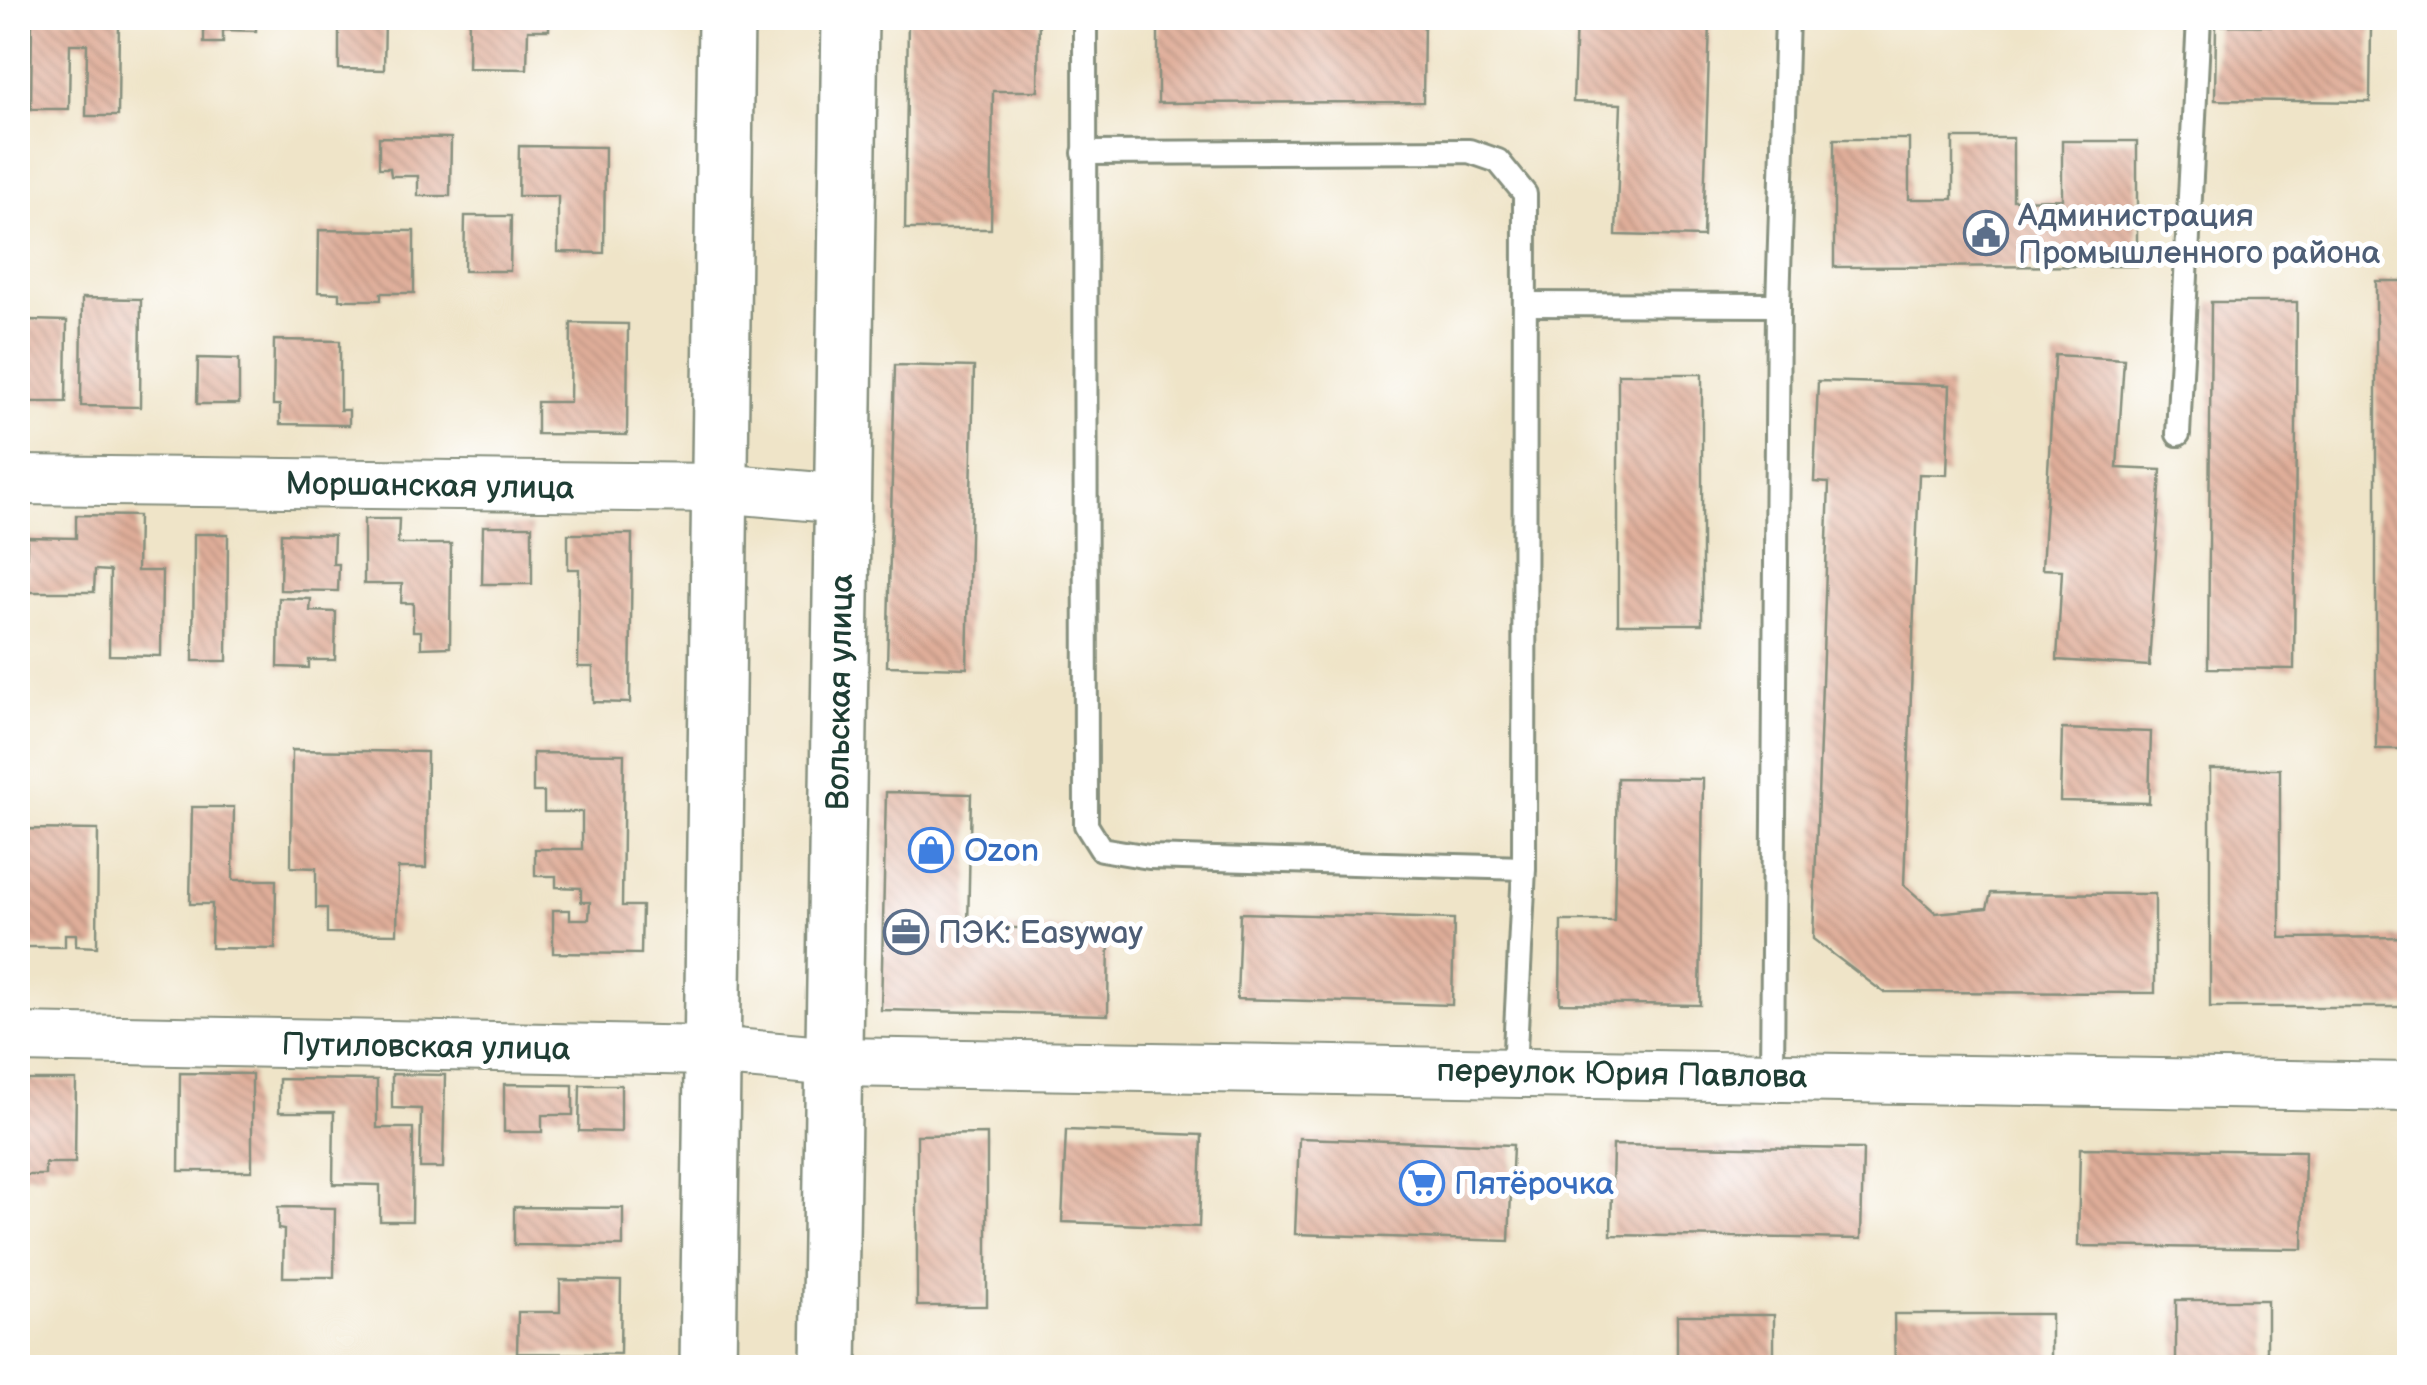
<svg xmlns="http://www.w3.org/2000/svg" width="2427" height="1385" font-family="'Balsamiq Sans',sans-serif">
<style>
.building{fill:url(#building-back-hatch)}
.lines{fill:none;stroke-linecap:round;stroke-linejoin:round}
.lane-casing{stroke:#87907e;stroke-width:28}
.street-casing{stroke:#87907e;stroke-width:52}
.secondary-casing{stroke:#87907e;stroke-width:60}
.lane{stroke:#fff;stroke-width:22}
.street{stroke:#fff;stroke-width:48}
.secondary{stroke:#fff;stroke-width:55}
.labels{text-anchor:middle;stroke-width:10;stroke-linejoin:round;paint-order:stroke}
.service-label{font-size:32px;fill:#4e5e75;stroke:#fff;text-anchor:start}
.street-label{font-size:32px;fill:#1f3d34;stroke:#fff}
.shop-label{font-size:32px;fill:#366cbe;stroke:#fff;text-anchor:start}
</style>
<defs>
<pattern id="building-back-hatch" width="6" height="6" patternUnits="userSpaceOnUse" patternTransform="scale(2.5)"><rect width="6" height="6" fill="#e0ae9a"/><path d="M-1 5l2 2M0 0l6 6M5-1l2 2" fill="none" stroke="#b58f7e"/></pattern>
</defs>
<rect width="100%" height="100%" fill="#fff"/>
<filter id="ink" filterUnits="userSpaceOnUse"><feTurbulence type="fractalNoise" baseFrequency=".01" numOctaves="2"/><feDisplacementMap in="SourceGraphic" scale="20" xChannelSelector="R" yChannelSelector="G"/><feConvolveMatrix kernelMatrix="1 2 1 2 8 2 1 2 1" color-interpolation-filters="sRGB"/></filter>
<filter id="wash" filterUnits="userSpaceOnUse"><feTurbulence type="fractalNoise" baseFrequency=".0048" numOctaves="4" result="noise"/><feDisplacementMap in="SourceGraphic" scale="40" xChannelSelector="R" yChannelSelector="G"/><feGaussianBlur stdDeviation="2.25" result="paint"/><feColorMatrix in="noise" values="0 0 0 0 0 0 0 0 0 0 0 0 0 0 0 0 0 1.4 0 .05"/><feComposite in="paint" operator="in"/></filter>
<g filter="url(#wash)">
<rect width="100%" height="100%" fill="#efe4c8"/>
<g id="blocks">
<g class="building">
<path d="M18 18H23L22 102H18Z"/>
<path d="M32 18H119L118 116H86L87 44H70L69 109H31Z"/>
<path d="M204 18H256V31L223 30V43H204Z"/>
<path d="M339 18H385L384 70 339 69Z"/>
<path d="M469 18H549V30H528L527 69 468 68Z"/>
<path d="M908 18H1039L1038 91H993L991 229H905Z"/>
<path d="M1158 18H1424L1423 102 1158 103Z"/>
<path d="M1576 18 1710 22 1703 237 1616 235 1621 104 1573 102Z"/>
<path d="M2216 25 2371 27 2370 102 2215 100Z"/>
<path d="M379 137 451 138 450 196H418V176H391L390 168H379Z"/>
<path d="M1953 138H2013V200L2062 199V141H2137V266L1834 267V139H1909V199H1953Z"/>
<path d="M519 146 605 147 604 253 558 252V196H518Z"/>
<path d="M465 216H511L510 271H464Z"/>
<path d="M319 230 414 231V293H381V300H339V293L318 292Z"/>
<rect x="2376" y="281" width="34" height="468"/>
<path d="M82 298 141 299 140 407 81 406Z"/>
<path d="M2211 302H2297L2294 669 2208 668Z"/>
<path d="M29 320 67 321 66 402H27Z"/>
<path d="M571 323 628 324 627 435 537 434V402H570Z"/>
<path d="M274 340 340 341V410H349V425L280 424V405H273Z"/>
<path d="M2055 355 2124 359 2117 468 2161 470 2149 666 2057 660 2062 570 2042 569Z"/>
<path d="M198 358 239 359V404H197Z"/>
<path d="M895 365 974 367 967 668 887 666Z"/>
<rect x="1618" y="374" width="84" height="250"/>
<path d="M1818 381 1950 385 1947 475 1919 474 1904 885 1936 913 1987 908 1991 893 2155 894V993L1883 992 1813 939 1829 483 1814 482Z"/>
<path d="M76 515 138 516 137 571H162L161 656 109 655 110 571 95 570 94 592H26L27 537 76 538Z"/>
<path d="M364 519H399L398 544H451L450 647 421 648V631H413V603H401L402 584H364Z"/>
<path d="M483 526H532V584H482Z"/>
<path d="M281 533 334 535 333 564H339L338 591 280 590Z"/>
<path d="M194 534H228L227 661H193Z"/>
<path d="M568 534H632L630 703 593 702V667H578L579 569H568Z"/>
<path d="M279 598 311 599 310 611 336 612 335 660H309V668L278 667Z"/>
<path d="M2062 729 2151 732 2149 803 2060 801Z"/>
<path d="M292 750 427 752 426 868H398L397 934 327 933V908H316V868L291 867Z"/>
<path d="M533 753 624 754 622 906H642L641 954 553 953V910H570V919H589L590 902H581V888L556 887V876H535V849H582V812H544V792H533Z"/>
<path d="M2210 769H2280V938L2410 937V1007H2210Z"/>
<path d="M1617 778 1703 779 1700 1005 1560 1003 1561 921H1614Z"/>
<path d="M886 792 971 794 968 927 1109 930 1108 1015 881 1010Z"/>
<path d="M192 807H234L233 880H276L275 949 211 948 212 904H190Z"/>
<path d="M24 829 98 830 97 947 76 946V934H65V947H22Z"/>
<path d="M1240 913 1454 919 1452 1005 1237 999Z"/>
<path d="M180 1073 252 1074V1171H179Z"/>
<path d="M392 1074 445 1075 443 1168H420L421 1109 392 1108Z"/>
<path d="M279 1079 377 1080V1128H413L412 1221H380V1185L333 1184 334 1112H279Z"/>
<path d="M18 1080H76L75 1163H45V1175H18Z"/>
<path d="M504 1084 573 1085V1115H542V1132H504Z"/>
<path d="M580 1085H621V1132L579 1131Z"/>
<path d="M1066 1130 1202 1135 1199 1227 1062 1222Z"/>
<path d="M987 1134V1306H917V1135Z"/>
<path d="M1299 1138 1513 1145 1509 1241 1295 1234Z"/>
<path d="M1613 1145 1863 1149 1861 1239 1611 1235Z"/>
<path d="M2080 1148 2305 1151 2303 1249 2078 1246Z"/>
<path d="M278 1207 335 1208 334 1277H283L284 1230 278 1229Z"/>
<path d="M514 1207 623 1208V1246L514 1245Z"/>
<path d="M560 1280 621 1281 620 1354 517 1353 518 1312H560Z"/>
<rect x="2176" y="1300" width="91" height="68"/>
<path d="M1894 1314H2051V1368H1895Z"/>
<rect x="1677" y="1315" width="97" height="53"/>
</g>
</g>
</g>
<g filter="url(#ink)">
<use href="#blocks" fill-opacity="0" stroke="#87907e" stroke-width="2.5"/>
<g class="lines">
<defs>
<g id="lane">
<path d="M1085 18 1086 825 1101 849 1149 857 1524 868"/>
<path d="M1084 153 1469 151 1498 161 1525 194 1524 868 1514 1070"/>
<path d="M1525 304 1778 305"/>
<path d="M2178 434 2199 18"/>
<path d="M1772 1076 1778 305 1787 18"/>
</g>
<g id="street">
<path d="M18 480 720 488 842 499"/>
<path d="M18 1038 712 1051 834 1062 2410 1087"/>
</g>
<g id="secondary">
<path d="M708 1368 726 18"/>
<path d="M829 1368 850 18"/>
</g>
</defs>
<use href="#lane" class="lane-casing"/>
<use href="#street" class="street-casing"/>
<use href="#secondary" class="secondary-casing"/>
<use href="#lane" class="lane"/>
<use href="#street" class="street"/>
<use href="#secondary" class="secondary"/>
</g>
</g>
<defs>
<symbol id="civic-ring" viewBox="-11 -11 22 22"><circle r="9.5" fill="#fff" stroke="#5c6f8a" stroke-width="1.5"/><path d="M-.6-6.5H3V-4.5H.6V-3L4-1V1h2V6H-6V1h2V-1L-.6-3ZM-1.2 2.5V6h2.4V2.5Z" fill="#5c6f8a"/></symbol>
<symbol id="shop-ring" viewBox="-11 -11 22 22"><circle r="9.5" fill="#fff" stroke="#3f7fe0" stroke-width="1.5"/><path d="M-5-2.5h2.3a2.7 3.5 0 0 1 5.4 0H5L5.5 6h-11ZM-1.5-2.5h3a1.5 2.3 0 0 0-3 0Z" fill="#3f7fe0"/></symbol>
<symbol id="office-ring" viewBox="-11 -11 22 22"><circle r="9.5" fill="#fff" stroke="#5c6f8a" stroke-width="1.5"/><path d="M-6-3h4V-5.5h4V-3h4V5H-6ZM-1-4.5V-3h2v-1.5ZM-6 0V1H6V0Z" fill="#5c6f8a"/></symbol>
<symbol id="supermarket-ring" viewBox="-11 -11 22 22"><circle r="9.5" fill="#fff" stroke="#3f7fe0" stroke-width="1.5"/><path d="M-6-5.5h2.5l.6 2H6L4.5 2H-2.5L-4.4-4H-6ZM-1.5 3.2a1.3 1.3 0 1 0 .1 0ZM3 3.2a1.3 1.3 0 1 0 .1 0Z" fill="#3f7fe0"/></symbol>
</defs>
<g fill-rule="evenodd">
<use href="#civic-ring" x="1961" y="208" width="50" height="50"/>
<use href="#shop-ring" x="906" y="825" width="50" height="50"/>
<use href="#office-ring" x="881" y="907" width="50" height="50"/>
<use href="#supermarket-ring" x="1397" y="1158" width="50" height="50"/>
</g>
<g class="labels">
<g class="service-label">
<text x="2018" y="226">Администрация<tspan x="2018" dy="37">Промышленного района</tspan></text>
<text x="938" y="943">ПЭК: Easyway</text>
</g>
<g class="street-label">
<text transform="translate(430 485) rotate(1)" y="11">Моршанская улица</text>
<text transform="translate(839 692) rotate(-89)" y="11">Вольская улица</text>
<text transform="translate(426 1046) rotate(1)" y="11">Путиловская улица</text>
<text transform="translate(1622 1073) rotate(1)" y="11">переулок Юрия Павлова</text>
</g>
<g class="shop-label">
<text x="964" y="861">Ozon</text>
<text x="1454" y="1194">Пятёрочка</text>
</g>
</g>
<rect width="2427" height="1385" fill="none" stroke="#fff" stroke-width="60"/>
</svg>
